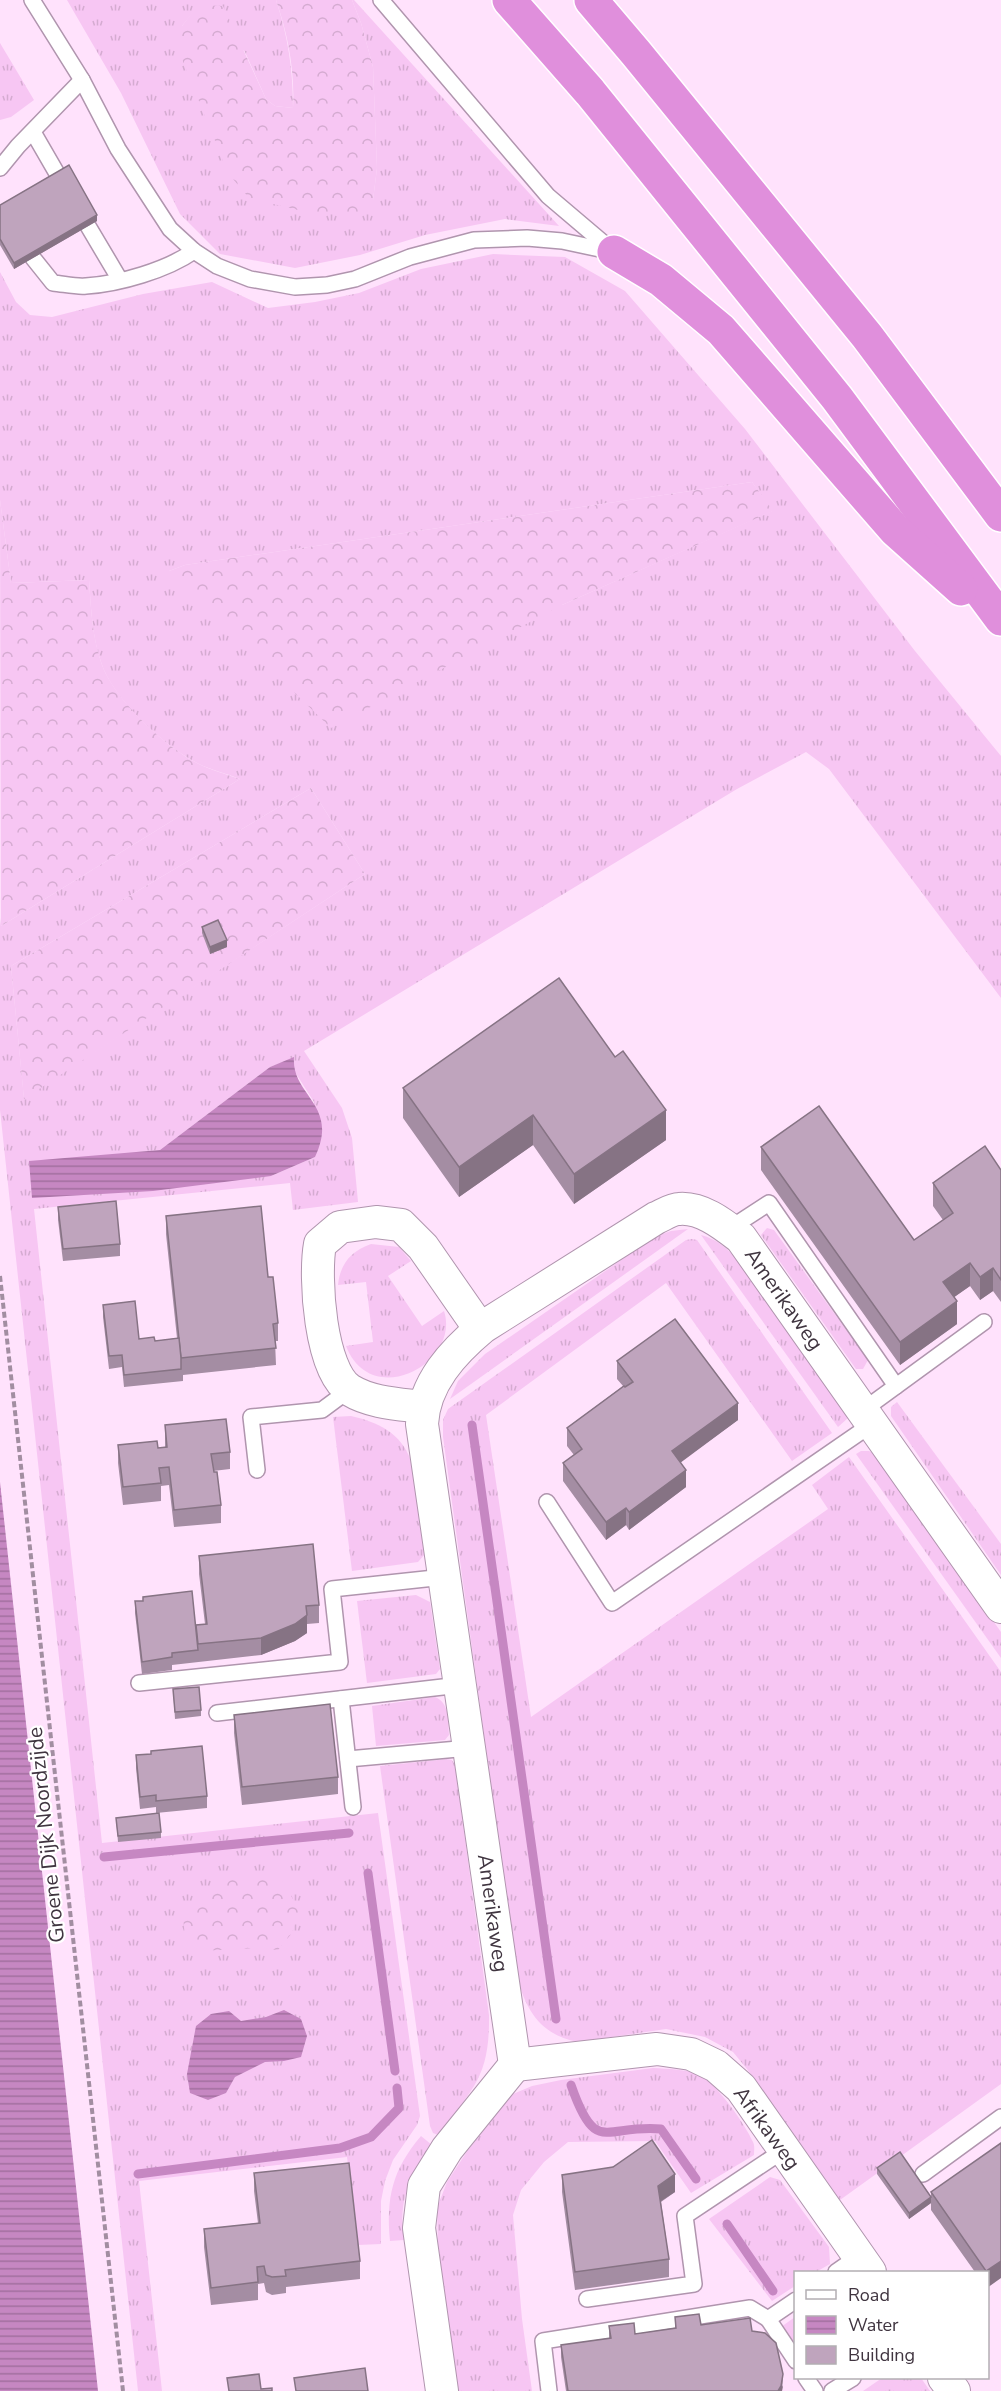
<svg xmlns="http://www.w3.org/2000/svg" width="1001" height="2391" font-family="'Nunito Sans',sans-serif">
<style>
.grass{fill:url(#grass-tufts);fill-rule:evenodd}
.forest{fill:url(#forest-crowns)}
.water{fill:url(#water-rules)}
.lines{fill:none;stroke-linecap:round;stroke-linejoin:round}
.stream{stroke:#c687c2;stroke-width:9}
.service-casing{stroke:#b095ae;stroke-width:18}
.minor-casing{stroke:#b095ae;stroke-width:34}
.motorway-casing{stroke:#fff;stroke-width:36}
.path{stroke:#a28ea1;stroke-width:4;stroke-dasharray:6 3;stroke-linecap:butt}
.service{stroke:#fff;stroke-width:15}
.minor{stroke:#fff;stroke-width:32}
.motorway{stroke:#e08fdc;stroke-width:33}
.wall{fill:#a48da3}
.shaded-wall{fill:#867384}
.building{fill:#bfa4bd;stroke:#867384;stroke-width:1.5}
.labels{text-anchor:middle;stroke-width:4.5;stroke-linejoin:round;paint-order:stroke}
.street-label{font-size:21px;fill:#403540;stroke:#fff}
</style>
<defs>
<pattern id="grass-tufts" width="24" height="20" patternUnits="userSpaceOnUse" patternTransform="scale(1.5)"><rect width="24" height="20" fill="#f7c6f3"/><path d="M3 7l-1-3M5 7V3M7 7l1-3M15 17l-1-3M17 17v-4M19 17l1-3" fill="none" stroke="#d5abd1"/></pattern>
<pattern id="forest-crowns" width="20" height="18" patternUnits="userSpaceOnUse" patternTransform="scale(1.5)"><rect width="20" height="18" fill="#f7c6f3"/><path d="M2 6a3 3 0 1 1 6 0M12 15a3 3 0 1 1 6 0" fill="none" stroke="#d5abd1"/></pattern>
<pattern id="water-rules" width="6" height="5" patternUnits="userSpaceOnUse" patternTransform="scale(1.5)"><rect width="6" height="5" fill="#c687c2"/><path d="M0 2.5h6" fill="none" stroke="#a26f9f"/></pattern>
</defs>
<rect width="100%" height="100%" fill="#ffe2fc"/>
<g class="grass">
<path d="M67 0H276C288 36 293 70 293 108L275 106 266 99 245 52 199 5 182 26 373 200 377 168 373 67 361 23 352 0H354L559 226 505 219 425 235 360 255 295 268 220 254 180 214 121 93Z"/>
<path d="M0 43 34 100 11 117 0 120Z"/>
<path d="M493 254 565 257 625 291 745 429 915 651 1001 756V998L829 769 806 752 737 789 304 1051 342 1108 352 1138 358 1202 293 1210 290 1183 34 1209 102 1843 378 1813 420 2116 417 2125 393 2160 385 2181 381 2201V2244L358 2245 347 2157 139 2181 162 2391H138L0 1110V918L1 926 240 779C226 773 210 770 197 763 164 746 112 698 101 662 92 636 91 608 89 580L11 583 0 500V272L16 302 30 315 52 317 143 294 212 282 268 308 315 302 359 293 421 269ZM752 482 772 511 562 605 169 571 185 565ZM311 788 365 874 24 1098 11 966ZM294 1058 293 1069 314 1102 315 1157 271 1176 142 1152 160 1150 270 1067Z"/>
<path d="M767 1228 774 1230 868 1360 863 1369H856L761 1235Z"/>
<path d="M688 1229 450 1399 458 1381 485 1354 656 1236 671 1231Z"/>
<path d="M701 1235C717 1239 726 1248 738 1260L848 1418 838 1427Z"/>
<path d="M692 1239 697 1240 832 1433 792 1461 666 1283 486 1415 531 1717 828 1509 812 1485 849 1457 1001 1672V2084L840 2200 747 2069 733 2052 705 2037 666 2029 578 2042C541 2035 526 2011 517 1976L443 1437V1420L448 1409 686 1240Z"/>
<path d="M371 1244 399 1247 411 1261 388 1276 422 1326 444 1311C461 1363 371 1411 346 1346L373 1342 366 1282 338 1285C340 1264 351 1251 371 1244Z"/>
<path d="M897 1402 1001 1544V1575L891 1416V1407Z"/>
<path d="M351 1416C378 1422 401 1433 411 1461L425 1554 418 1562 352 1571 333 1417Z"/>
<path d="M861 1451H869L876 1455 1001 1632V1658L856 1454Z"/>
<path d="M416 1595 430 1602 440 1669 436 1674 367 1683 357 1601Z"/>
<path d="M435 1697C450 1703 448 1721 449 1735L445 1740 376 1746 372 1706Z"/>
<path d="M447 1759 452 1760 455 1765 489 2015C490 2077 473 2088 438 2135L433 2133 430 2126 380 1766Z"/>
<path d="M653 2068C669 2069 686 2069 700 2075 717 2084 745 2124 753 2142 755 2146 754 2150 754 2155L691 2193 655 2141 568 2142 544 2162 521 2190 513 2215 522 2319 532 2391H458L438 2245 437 2208 447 2182 468 2150 513 2094 532 2086 561 2080Z"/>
<path d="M421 2136 432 2145C409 2179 398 2199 404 2240L390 2241C386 2198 392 2170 421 2136Z"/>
<path d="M770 2177 780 2180 829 2247 830 2264 816 2272H796L795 2286 772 2301 709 2219Z"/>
<path d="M795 2317V2347L781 2327Z"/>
<path d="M882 2378H921L930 2391H863Z"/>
</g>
<g class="forest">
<path d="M276 0H352L361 23 373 67 377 168 373 200 360 212 310 213 249 198 228 173 180 54 182 26 198 5 223 6 266 99 275 106 293 108C295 70 288 35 276 0Z"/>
<path d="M752 482 773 511 562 605 331 728 169 571 185 565Z"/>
<path d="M0 500 11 583 89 580C91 608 92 635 101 662 112 697 164 746 197 763 210 770 226 774 240 779L1 926Z"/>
<path d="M311 788 365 874 24 1099 11 966Z"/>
<path d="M244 1873 280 1876 299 1910 292 1933 278 1950 256 1948 201 1951 185 1937 183 1917 212 1888Z"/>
</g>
<g class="water">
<path d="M294 1057C291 1096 340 1104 315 1157L271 1176 153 1191 32 1198 29 1161 160 1150 270 1067Z"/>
<path d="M0 1482 98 2391H0Z"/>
<path d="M284 2010 301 2019 307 2036 301 2057 284 2061 265 2062 235 2077 226 2093 208 2100 190 2093 187 2074 196 2026 211 2014 229 2011 241 2021 266 2017Z"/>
</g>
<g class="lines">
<g class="stream">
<path d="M472 1425 556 2019"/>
<path d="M104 1857 349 1833"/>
<path d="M368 1873 395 2071"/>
<path d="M571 2085C596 2157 605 2124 661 2129L696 2179"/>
<path d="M138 2174 340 2148 371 2137 399 2108 397 2088"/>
<path d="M727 2224 773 2291"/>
</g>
<defs>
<g id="service">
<path d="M32 0 82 80 118 149 170 229 194 251 217 266 250 279 295 287 327 285 355 279 410 257 474 240 527 238 562 241 614 252"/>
<path d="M381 0 548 196 614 252"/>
<path d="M33 132 59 177"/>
<path d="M0 168 18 146 82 80"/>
<path d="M88 226 120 280"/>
<path d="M33 258 53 283C64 284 76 287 86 286 119 284 167 270 194 251"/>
<path d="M729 1229 769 1203 896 1386"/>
<path d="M862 1411 984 1322"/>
<path d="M257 1470 251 1417 322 1410 349 1390"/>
<path d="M547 1502 612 1603 872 1424"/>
<path d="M139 1683 340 1662 332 1589 444 1577"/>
<path d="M341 1699 353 1807"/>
<path d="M217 1713 460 1685"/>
<path d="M348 1759 469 1748"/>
<path d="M923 2174 1001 2117"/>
<path d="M836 2272 859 2256"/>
<path d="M587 2299 694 2284 685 2216 784 2150"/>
<path d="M796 2300 768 2319 796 2361"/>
<path d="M806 2378 815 2391"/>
<path d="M549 2391 543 2341 750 2308 768 2319"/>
<path d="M832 2391 853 2378"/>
</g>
<g id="minor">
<path d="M423 1407C399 1404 371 1403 350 1390 320 1371 314 1277 320 1244L340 1227 376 1222 401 1225 423 1247 480 1329"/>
<path d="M515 2065 657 2049 691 2054 716 2066 741 2088 870 2272"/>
<path d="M944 2378 954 2391"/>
<path d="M442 2391 419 2228 424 2186 447 2149 515 2065 422 1424C424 1383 453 1352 483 1327L656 1218C663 1215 672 1209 679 1209 702 1207 724 1225 741 1238L1001 1607"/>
</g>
<g id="motorway">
<path d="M509 0 590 92 837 398 1001 619"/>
<path d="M591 0 636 53 867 336 1001 515"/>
<path d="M614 252 661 280 721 330 895 530 961 589"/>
</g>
</defs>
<use href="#service" class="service-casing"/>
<use href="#minor" class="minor-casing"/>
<use href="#motorway" class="motorway-casing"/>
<path class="path" d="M0 1276 123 2391"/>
<use href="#service" class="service"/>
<use href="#minor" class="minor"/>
<use href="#motorway" class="motorway"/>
</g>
<g class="wall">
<path d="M0 205 97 221 14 269 0 245Z"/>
<path d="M202 927 227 947 210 954 202 933Z"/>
<path d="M403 1088 666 1140 574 1204 533 1145 459 1197 403 1118Z"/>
<path d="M761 1147 914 1240 943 1220 933 1206V1183L1001 1170V1302L993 1291 980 1300 970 1286 954 1297 957 1324 900 1365 761 1170Z"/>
<path d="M58 1207 120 1244V1256L63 1261 58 1220Z"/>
<path d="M166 1216 268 1277 278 1323V1341H275L276 1365 183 1375V1381L124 1387 122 1367 109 1369 103 1317V1305L139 1339 155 1341 177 1338 166 1234Z"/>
<path d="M617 1361 738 1420 680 1462 686 1487 629 1530 626 1525 606 1540 563 1481V1463L574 1455 567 1446V1428L623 1386 617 1379Z"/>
<path d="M165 1425 230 1452V1469L213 1471 221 1505V1523L174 1527 169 1485 161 1486V1501L123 1505 118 1463V1445L158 1448 165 1447Z"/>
<path d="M199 1556 319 1605V1623L307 1624V1633L295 1641 261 1655 172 1665V1670L142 1674 135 1613V1601L196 1629 205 1624 199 1574Z"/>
<path d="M173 1689 201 1710V1716L175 1719Z"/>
<path d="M234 1715 338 1777V1794L242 1805 234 1733Z"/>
<path d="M136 1755 207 1796V1808L156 1813V1807L140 1809 136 1768Z"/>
<path d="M116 1818 161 1832V1838L118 1842Z"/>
<path d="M877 2168 931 2196V2192L987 2272H975L931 2210V2203L909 2219 877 2174Z"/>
<path d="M254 2173 360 2261V2279L286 2287V2293L272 2295 266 2292 264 2283 258 2284V2300L211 2305 204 2247V2229L258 2223 254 2191Z"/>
<path d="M562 2175 675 2192 661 2202 669 2259V2277L575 2290 562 2192Z"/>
<path d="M675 2317 701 2325 752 2331 783 2387 782 2391H566L561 2357V2345L609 2338V2326L635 2334 675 2329Z"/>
</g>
<g class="shaded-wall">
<path d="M97 215V221L14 269V263Z"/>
<path d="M227 940V947L210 954V947Z"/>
<path d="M666 1110V1140L574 1204V1174Z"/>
<path d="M533 1115V1145L459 1197V1167Z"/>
<path d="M970 1263V1286L943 1305V1282Z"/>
<path d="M993 1268V1291L980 1300V1277Z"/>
<path d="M957 1301V1324L900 1365V1342Z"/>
<path d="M738 1403V1420L672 1469V1451Z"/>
<path d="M686 1470V1487L629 1530V1512Z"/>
<path d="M626 1508V1525L606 1540V1522Z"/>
<path d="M307 1615V1633L295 1641 261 1655V1638Z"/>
<path d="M675 2174V2192L658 2203V2186Z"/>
<path d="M931 2197V2203L909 2219V2213Z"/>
<path d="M1001 2261V2278L987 2288V2272H986V2271Z"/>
<path d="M783 2374 782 2391H778Z"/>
</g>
<g class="building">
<path d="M69 165 97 215 14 263 0 239V205Z"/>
<path d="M218 920 227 940 210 947 202 927Z"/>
<path d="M559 978 615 1057 623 1051 666 1110 574 1174 533 1115 459 1167 403 1088Z"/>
<path d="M819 1106 914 1240 953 1213 933 1183 985 1146 1001 1170V1280L993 1268 980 1277 970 1263 943 1282 957 1301 900 1342 761 1147Z"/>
<path d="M116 1201 120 1244 63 1249 58 1207Z"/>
<path d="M261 1206 268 1277H273L278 1323 273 1324 276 1348 181 1358 166 1216Z"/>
<path d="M135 1301 139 1339 154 1337 155 1341 179 1338 181 1358V1369L124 1375 122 1355 109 1356 103 1305Z"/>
<path d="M675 1319 738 1403 672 1451 686 1470 629 1512 626 1508 606 1522 563 1463 582 1449 567 1428 624 1386 625 1387 633 1382 617 1361Z"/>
<path d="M226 1419 230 1452 211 1454 214 1472H217L221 1505 174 1510 169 1467 159 1468 161 1483 123 1487 118 1445 157 1441 158 1448 167 1447 165 1425Z"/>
<path d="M313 1544 319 1605 306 1606 307 1615 295 1624 261 1638 198 1644 196 1625 207 1624 199 1556Z"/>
<path d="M192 1591 198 1650 172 1653V1657L142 1662 135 1601H143V1597Z"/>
<path d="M199 1687 201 1710 175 1712 173 1689Z"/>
<path d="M330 1704 338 1777 242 1787 234 1715Z"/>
<path d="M202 1746 207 1796 156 1801V1795L140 1797 136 1755 151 1754V1751Z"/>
<path d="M159 1813 161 1832 118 1836 116 1818Z"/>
<path d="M652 2140 675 2174 658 2186 669 2259 575 2272 562 2175 613 2167Z"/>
<path d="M1001 2143V2261L986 2271 931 2192Z"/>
<path d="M900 2152 931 2197 909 2213 877 2168Z"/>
<path d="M349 2163 360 2261 285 2270 286 2276 272 2277 266 2275 264 2266 257 2267 258 2282 211 2288 204 2229 260 2223 254 2173Z"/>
<path d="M699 2314 701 2325 750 2318 752 2331 765 2333 776 2343 783 2374 781 2386 778 2391H568L561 2345 611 2338 609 2326 634 2323 635 2334 676 2328 675 2317Z"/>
<path d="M365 2368 368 2391H296L294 2378Z"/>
<path d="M259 2374 261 2389 272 2388V2391H229L227 2378Z"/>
</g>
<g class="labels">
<g class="street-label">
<text transform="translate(784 1299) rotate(55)" y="7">Amerikaweg</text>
<text transform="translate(46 1835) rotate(-96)" y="7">Groene Dijk Noordzijde</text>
<text transform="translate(493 1913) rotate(82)" y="7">Amerikaweg</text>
<text transform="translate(767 2128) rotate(54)" y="7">Afrikaweg</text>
</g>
</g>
<rect x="794" y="2271" width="195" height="108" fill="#ffffff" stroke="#b3aeb3" stroke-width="1.5"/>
<rect x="806" y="2290" width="30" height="9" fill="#ffffff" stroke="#b3aeb3" stroke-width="1.5"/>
<text x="848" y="2301" font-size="18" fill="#403540">Road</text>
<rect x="806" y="2316" width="30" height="18" fill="url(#water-rules)" stroke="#b3aeb3" stroke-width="1.5"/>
<text x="848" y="2331" font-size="18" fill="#403540">Water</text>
<rect x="806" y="2346" width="30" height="18" fill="#bfa4bd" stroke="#b3aeb3" stroke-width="1.5"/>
<text x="848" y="2361" font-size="18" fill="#403540">Building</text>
</svg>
